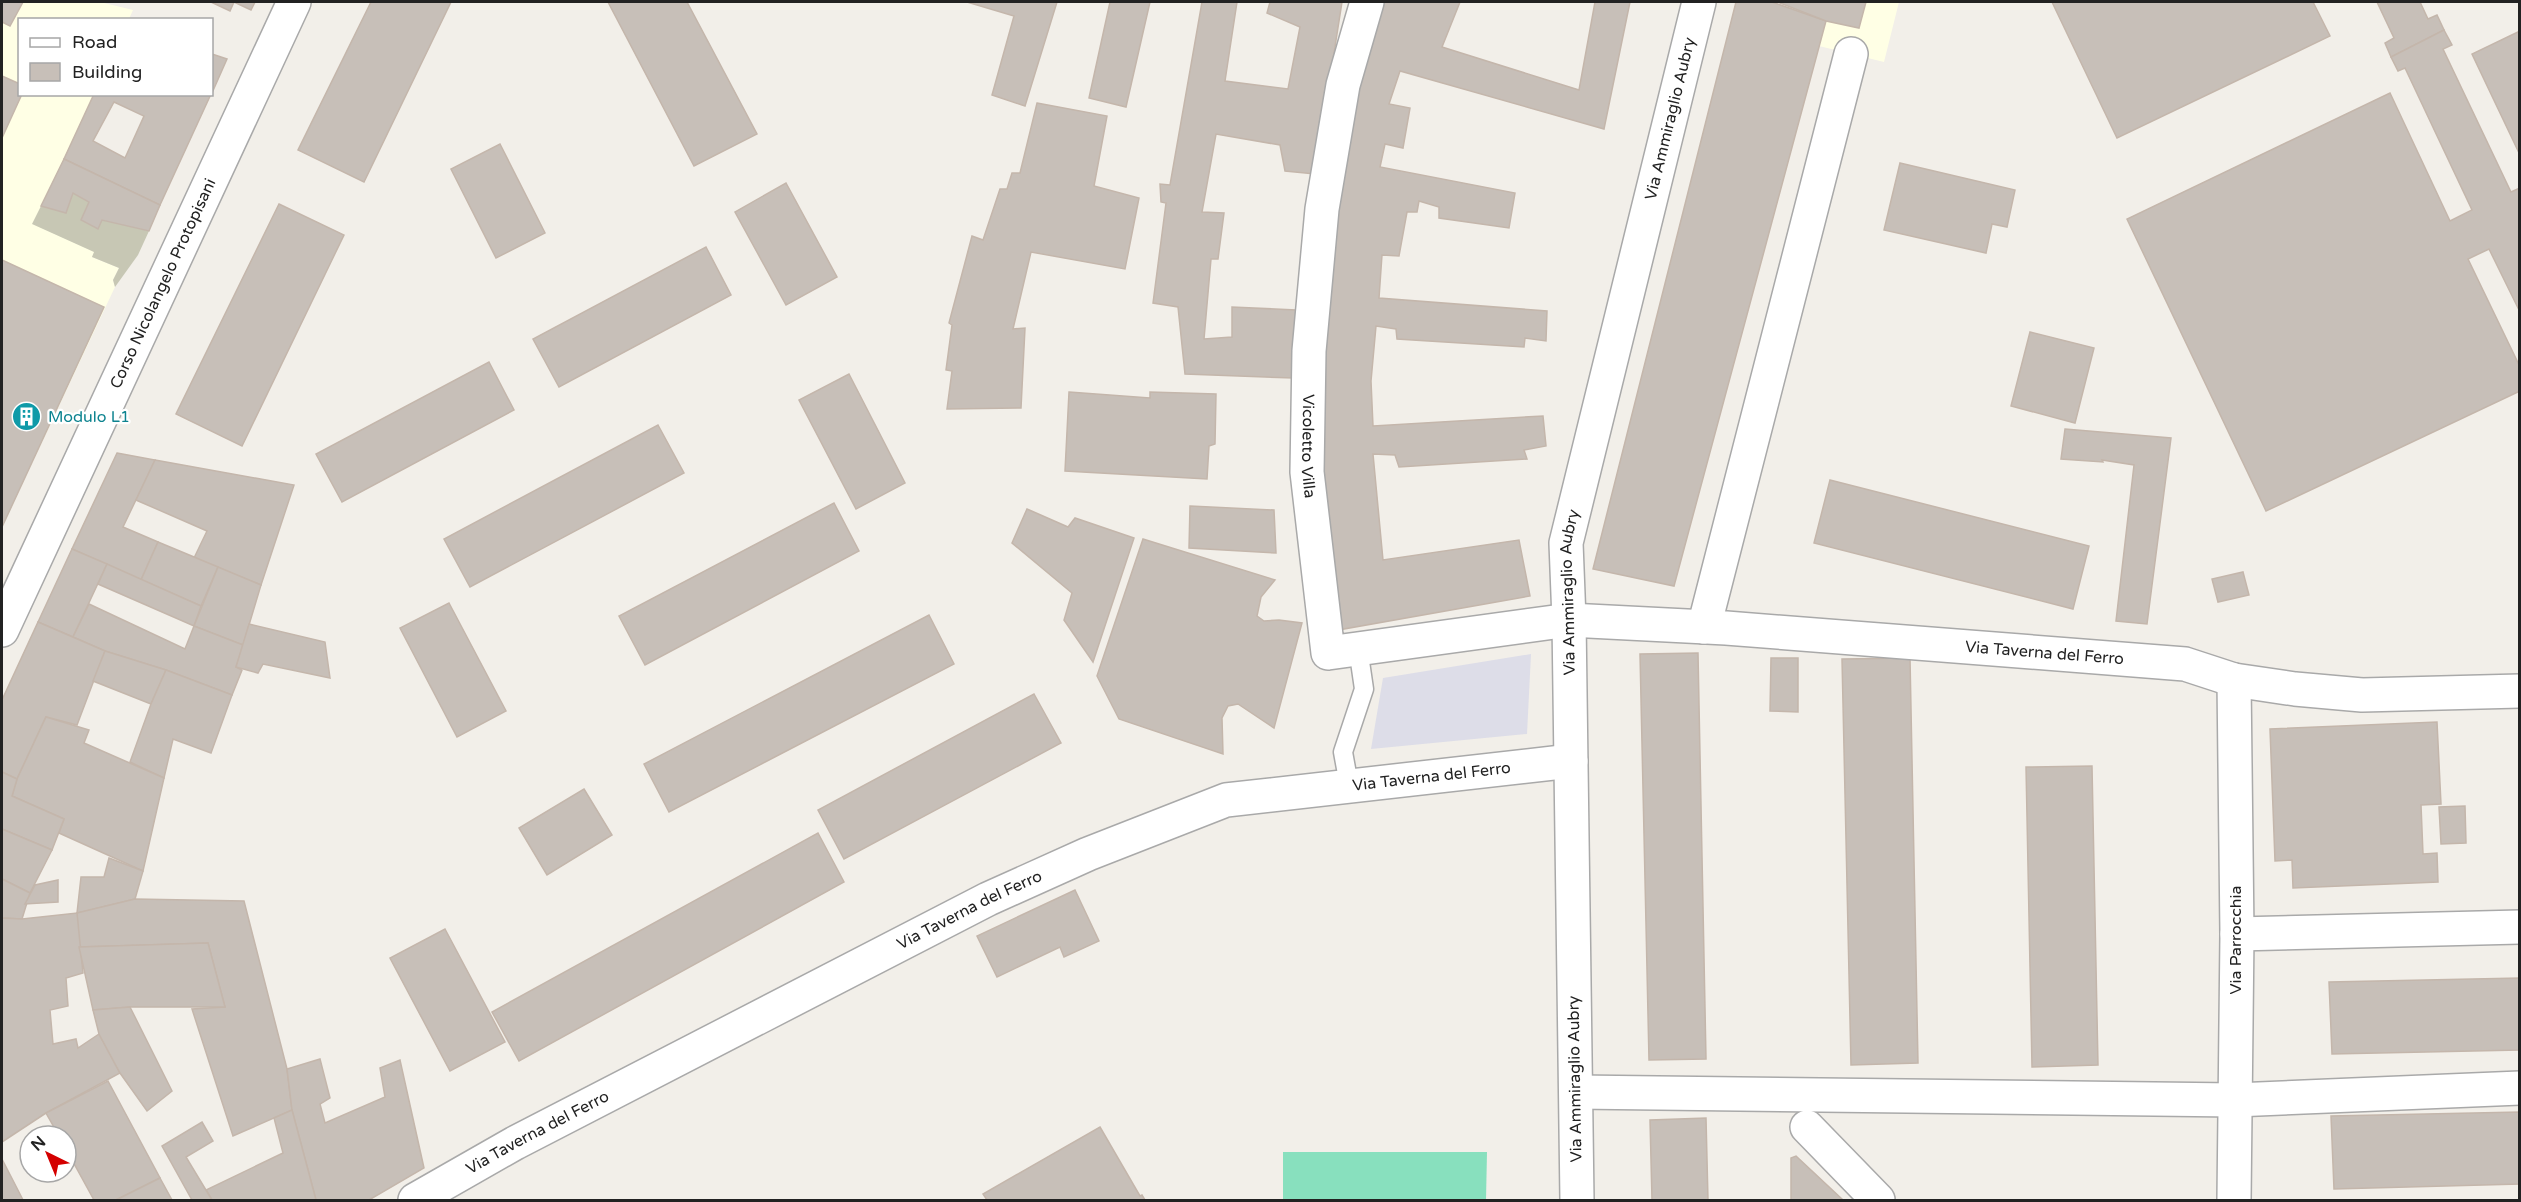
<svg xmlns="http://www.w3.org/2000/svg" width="2521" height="1202" font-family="'Varela Round',sans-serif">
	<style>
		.education { fill: #ffffe5 }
		.construction { fill: #c7c7b4 }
		.pitch { fill: #88e0be }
		.plaza { fill: #dddde8 }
		.building { fill: #c7bfb8; stroke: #c4b6ab; stroke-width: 1.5; fill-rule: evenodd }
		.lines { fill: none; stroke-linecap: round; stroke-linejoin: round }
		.lane-casing { stroke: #a9a9a9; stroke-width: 21 }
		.street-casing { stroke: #a9a9a9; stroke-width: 36 }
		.lane { stroke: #fff; stroke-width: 18 }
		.street { stroke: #fff; stroke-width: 33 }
		.labels { text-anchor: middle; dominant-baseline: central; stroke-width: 4.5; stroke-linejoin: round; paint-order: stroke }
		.street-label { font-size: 16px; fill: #222; stroke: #fff }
		.culture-label { font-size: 16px; fill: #0d838f; stroke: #fff; text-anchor: start }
	</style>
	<rect width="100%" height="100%" fill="#f2efe9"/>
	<!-- education -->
	<g class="education">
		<polygon points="2,2 100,2 133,10 129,19 20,20 20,94 94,95 33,224 95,252 92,257 119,268 113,280 115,287 2,527"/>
		<polygon points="1780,2 1899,2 1884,62 1819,46 1826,21 1780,3"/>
	</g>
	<!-- construction -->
	<polygon class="construction" points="73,193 89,202 81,220 98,229 102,220 149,231 138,255 115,287 113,280 119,268 92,257 94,252 32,224 41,206"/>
	<!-- pitch -->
	<polygon class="pitch" points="1283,1152 1487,1152 1486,1200 1283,1200"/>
	<!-- plaza -->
	<polygon class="plaza" points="1531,654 1527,734 1371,749 1383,678"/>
	<!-- building -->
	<g class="building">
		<polygon points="2,2 23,2 10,26 2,22"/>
		<polygon points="211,2 255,2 251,10 234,2 230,11"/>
		<polygon points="371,2 451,2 364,182 298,150"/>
		<polygon points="608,2 687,2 757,134 694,166"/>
		<polygon points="967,2 1057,2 1025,106 992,95 1014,16"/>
		<polygon points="1110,2 1150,2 1126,107 1089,98"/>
		<polygon points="1202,2 1237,2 1225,81 1288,89 1300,27 1267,13 1270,2 1342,2 1315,174 1285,171 1280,145 1216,134 1202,212 1224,213 1218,259 1211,259 1204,339 1232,337 1232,307 1296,310 1293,378 1185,374 1178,307 1153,303 1166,203 1161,202 1160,184 1170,185"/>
		<polygon points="1380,2 1460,2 1442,47 1579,90 1595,2 1630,2 1604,129 1400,71 1389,104 1410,108 1403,148 1385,144 1380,167 1515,193 1509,228 1439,218 1439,207 1419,201 1417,212 1407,212 1399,256 1382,255 1379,298 1547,311 1546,341 1525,338 1524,347 1397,339 1396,329 1376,326 1371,381 1373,426 1543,416 1546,446 1524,450 1527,459 1399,467 1395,455 1373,454 1383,560 1519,540 1530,596 1338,630 1314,388 1358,59"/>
		<polygon points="1736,2 1772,2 1826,21 1674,586 1593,569"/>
		<polygon points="1780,2 1866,2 1859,28 1826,21 1780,3"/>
		<polygon points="2052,2 2313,2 2330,36 2117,138"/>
		<polygon points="2377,2 2420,2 2428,19 2437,15 2444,30 2391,57 2385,43 2394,38"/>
		<polygon points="2444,30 2452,45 2443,49 2511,192 2520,188 2520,312 2489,249 2468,259 2520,367 2520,391 2266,511 2127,219 2390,93 2450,221 2472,210 2405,68 2398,71 2391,57"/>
		<polygon points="2520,31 2520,155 2472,54"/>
		<polygon points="212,54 227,59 212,93"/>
		<polygon points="2,76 20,84 20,94 22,94 2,138"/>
		<path d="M94 94H211L160 205 64 159ZM114 102 144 116 125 158 93 141Z"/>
		<polygon points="1037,103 1107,116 1094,186 1139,198 1125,269 1031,252 1013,329 1025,328 1021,408 947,409 952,371 946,370 952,325 949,323 972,236 983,240 1000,189 1007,189 1012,173 1020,173"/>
		<polygon points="500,144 545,233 496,258 451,169"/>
		<polygon points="64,159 160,205 149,231 102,220 98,229 81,220 89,202 73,193 66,213 41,206"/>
		<polygon points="1900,163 2015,190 2007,227 1992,224 1986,253 1884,230"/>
		<polygon points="786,183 837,277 786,305 735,212"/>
		<polygon points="279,204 344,235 242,446 176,414"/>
		<polygon points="706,247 731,295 559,387 533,339"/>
		<polygon points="2,260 104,307 2,527"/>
		<polygon points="2030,332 2094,348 2075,423 2011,406"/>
		<polygon points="489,362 514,410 342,502 316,454"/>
		<polygon points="849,374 905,483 856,509 799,400"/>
		<polygon points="1069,392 1150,398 1150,392 1216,394 1215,444 1209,446 1207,479 1065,471"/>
		<polygon points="658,425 684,473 470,587 444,539"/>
		<polygon points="2065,429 2171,438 2147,624 2116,621 2134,465 2102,460 2103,462 2061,459"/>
		<polygon points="117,453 155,460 123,527 158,542 141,580 72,549"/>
		<polygon points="155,460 294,485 261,585 194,558 207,531 136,500"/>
		<polygon points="1830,480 2089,546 2073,609 1814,543"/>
		<polygon points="834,503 859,551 645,665 619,616"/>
		<polygon points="1190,506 1274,510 1276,553 1189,548"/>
		<polygon points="1027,509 1068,527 1075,518 1134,538 1093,662 1064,620 1072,593 1012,543"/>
		<polygon points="1143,539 1275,580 1261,597 1257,616 1264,621 1279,620 1302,623 1274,728 1238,704 1228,706 1222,718 1223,754 1119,719 1097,676"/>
		<polygon points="158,542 218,567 201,606 141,580"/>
		<polygon points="72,549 107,564 73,637 38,622"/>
		<polygon points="107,564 201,606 194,626 98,584"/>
		<polygon points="218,567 261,585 243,645 194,626"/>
		<polygon points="2243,572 2249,595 2218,602 2212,579"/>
		<polygon points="449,603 506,711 457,737 400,628"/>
		<polygon points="89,604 185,649 194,626 243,645 236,667 242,670 232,695 166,670 105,651 73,637"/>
		<polygon points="929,615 954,664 669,812 644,764"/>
		<polygon points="38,622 105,651 77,725 46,717 17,779 2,772 2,700"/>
		<polygon points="249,624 325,642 330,678 263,664 258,673 236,667"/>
		<polygon points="105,651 166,670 151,704 93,681"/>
		<polygon points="1698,653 1706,1059 1649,1060 1640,654"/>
		<polygon points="1771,658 1798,658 1798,712 1770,711"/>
		<polygon points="1910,658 1918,1063 1851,1065 1842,659"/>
		<polygon points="166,670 232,695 211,753 173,739 164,778 130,762 151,704"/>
		<polygon points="1034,694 1061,743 844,859 818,810"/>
		<polygon points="46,717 89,730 84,743 164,778 143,871 59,833 64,819 12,796 17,779"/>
		<polygon points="2437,722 2441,804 2421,805 2423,854 2437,853 2438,882 2293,888 2292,860 2275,861 2270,729"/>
		<polygon points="2092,766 2098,1065 2032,1067 2026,767"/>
		<polygon points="2,772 17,779 12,796 64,819 52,850 2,829"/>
		<polygon points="584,789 612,835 547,875 519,828"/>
		<polygon points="2465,806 2466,843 2441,844 2439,807"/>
		<polygon points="2,829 52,850 30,893 2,879"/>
		<polygon points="818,833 844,882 519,1061 492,1012"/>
		<polygon points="109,858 143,871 135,899 77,913 81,877 104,877"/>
		<polygon points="2,879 30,893 22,919 2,918"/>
		<polygon points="58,880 58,902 25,904 35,885"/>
		<polygon points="1075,890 1099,941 1064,957 1060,947 997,977 977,936"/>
		<polygon points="135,899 244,901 287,1069 292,1110 233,1136 192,1009 225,1007 208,943 79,947 77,913"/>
		<polygon points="77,913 83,973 66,978 68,1006 50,1010 53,1044 76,1039 78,1048 99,1034 120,1073 46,1113 2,1142 2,918 22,919"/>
		<polygon points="445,929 505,1042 450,1071 390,958"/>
		<polygon points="208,943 225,1007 130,1007 93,1010 79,947"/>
		<polygon points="2520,978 2520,1050 2332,1054 2329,982"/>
		<polygon points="130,1007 172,1091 147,1111 120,1073 99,1034 93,1010"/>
		<polygon points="320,1059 330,1098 320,1104 325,1123 385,1097 380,1068 400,1060 424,1168 369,1200 316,1200 292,1110 287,1069"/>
		<polygon points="108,1081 160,1178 116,1200 94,1200 66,1149 66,1136 59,1136 46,1113"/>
		<polygon points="292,1110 316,1200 212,1200 206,1190 283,1153 274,1118"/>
		<polygon points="2520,1112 2520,1184 2334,1189 2331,1116"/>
		<polygon points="1706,1118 1708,1200 1652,1200 1650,1120"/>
		<polygon points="202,1122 213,1141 186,1157 212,1200 192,1200 162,1146"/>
		<polygon points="1100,1127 1140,1196 1142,1195 1145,1200 987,1200 983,1194"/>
		<polygon points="1796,1156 1843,1200 1791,1200 1791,1158"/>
		<polygon points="2,1159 23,1200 2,1200"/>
		<polygon points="160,1178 172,1200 116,1200"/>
	</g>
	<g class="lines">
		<defs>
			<polyline id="lane" points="1349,785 1343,752 1364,689 1358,648"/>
			<g id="street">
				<path id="s1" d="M1367 2 1343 85 1322 209 1309 351 1307 472 1328 653 1569 620 1726 628 2185 664 2234 680 2295 689 2362 695 2520 691"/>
				<polyline points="1704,627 1851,54"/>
				<path id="s2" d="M2 630 294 2"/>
				<polyline points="2234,680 2237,934 2234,1200"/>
				<polyline points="2237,934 2520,927"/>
				<polyline points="1576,1092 2235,1100 2520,1088"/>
				<polyline points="1807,1127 1878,1200"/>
				<path id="s3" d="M415 1200 515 1143 988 899 1088 854 1226 800 1571 761"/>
				<path id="s4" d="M1577 1200 1569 620 1566 543 1699 2"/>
			</g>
		</defs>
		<!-- lane casing -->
		<use href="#lane" class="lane-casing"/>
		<!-- street casing -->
		<use href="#street" class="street-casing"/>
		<!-- lane -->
		<use href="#lane" class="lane"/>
		<!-- street -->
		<use href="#street" class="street"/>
	</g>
	<!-- icons -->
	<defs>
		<symbol id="building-disc" viewBox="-11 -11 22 22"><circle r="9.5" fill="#0f9aa8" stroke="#fff"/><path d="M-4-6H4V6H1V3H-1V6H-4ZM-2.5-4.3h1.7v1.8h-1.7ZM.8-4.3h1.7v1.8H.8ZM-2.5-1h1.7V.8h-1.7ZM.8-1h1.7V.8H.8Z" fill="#fff"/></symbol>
	</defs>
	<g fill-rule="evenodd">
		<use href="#building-disc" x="10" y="400" width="33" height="33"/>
	</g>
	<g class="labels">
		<!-- street labels -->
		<g class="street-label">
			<text stroke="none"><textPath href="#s4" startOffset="1094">Via Ammiraglio Aubry</textPath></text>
			<text stroke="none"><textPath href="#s2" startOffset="382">Corso Nicolangelo Protopisani</textPath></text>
			<text stroke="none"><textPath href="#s1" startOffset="450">Vicoletto Villa</textPath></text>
			<text stroke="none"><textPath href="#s4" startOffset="608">Via Ammiraglio Aubry</textPath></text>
			<text stroke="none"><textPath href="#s1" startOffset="1378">Via Taverna del Ferro</textPath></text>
			<text stroke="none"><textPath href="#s3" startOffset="1112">Via Taverna del Ferro</textPath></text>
			<text stroke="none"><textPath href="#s3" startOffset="626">Via Taverna del Ferro</textPath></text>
			<text transform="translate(2236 940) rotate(-90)">Via Parrocchia</text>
			<text transform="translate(1575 1079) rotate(-91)">Via Ammiraglio Aubry</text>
			<text stroke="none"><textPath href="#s3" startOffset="140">Via Taverna del Ferro</textPath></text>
		</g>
		<!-- culture labels -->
		<g class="culture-label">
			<text x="48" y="417">Modulo L1</text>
		</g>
	</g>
	<!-- border -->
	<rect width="2521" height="1202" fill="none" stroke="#222222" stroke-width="6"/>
	<!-- legend -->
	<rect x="18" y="18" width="195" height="78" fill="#ffffff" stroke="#a7a7a7" stroke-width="1.5"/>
	<rect x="30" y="38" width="30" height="9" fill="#ffffff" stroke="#a7a7a7" stroke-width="1.5"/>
	<text x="72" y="48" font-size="18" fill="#222222">Road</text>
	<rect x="30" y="63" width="30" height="18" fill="#c7bfb8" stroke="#a7a7a7" stroke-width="1.5"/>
	<text x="72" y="78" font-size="18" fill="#222222">Building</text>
	<!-- north arrow -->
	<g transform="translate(48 1154) rotate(317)"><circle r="28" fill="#ffffff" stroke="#a7a7a7" stroke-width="1.5"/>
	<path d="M0-4.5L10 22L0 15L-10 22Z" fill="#d40000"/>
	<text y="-9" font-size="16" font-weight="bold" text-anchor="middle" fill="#222222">N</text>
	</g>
</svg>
